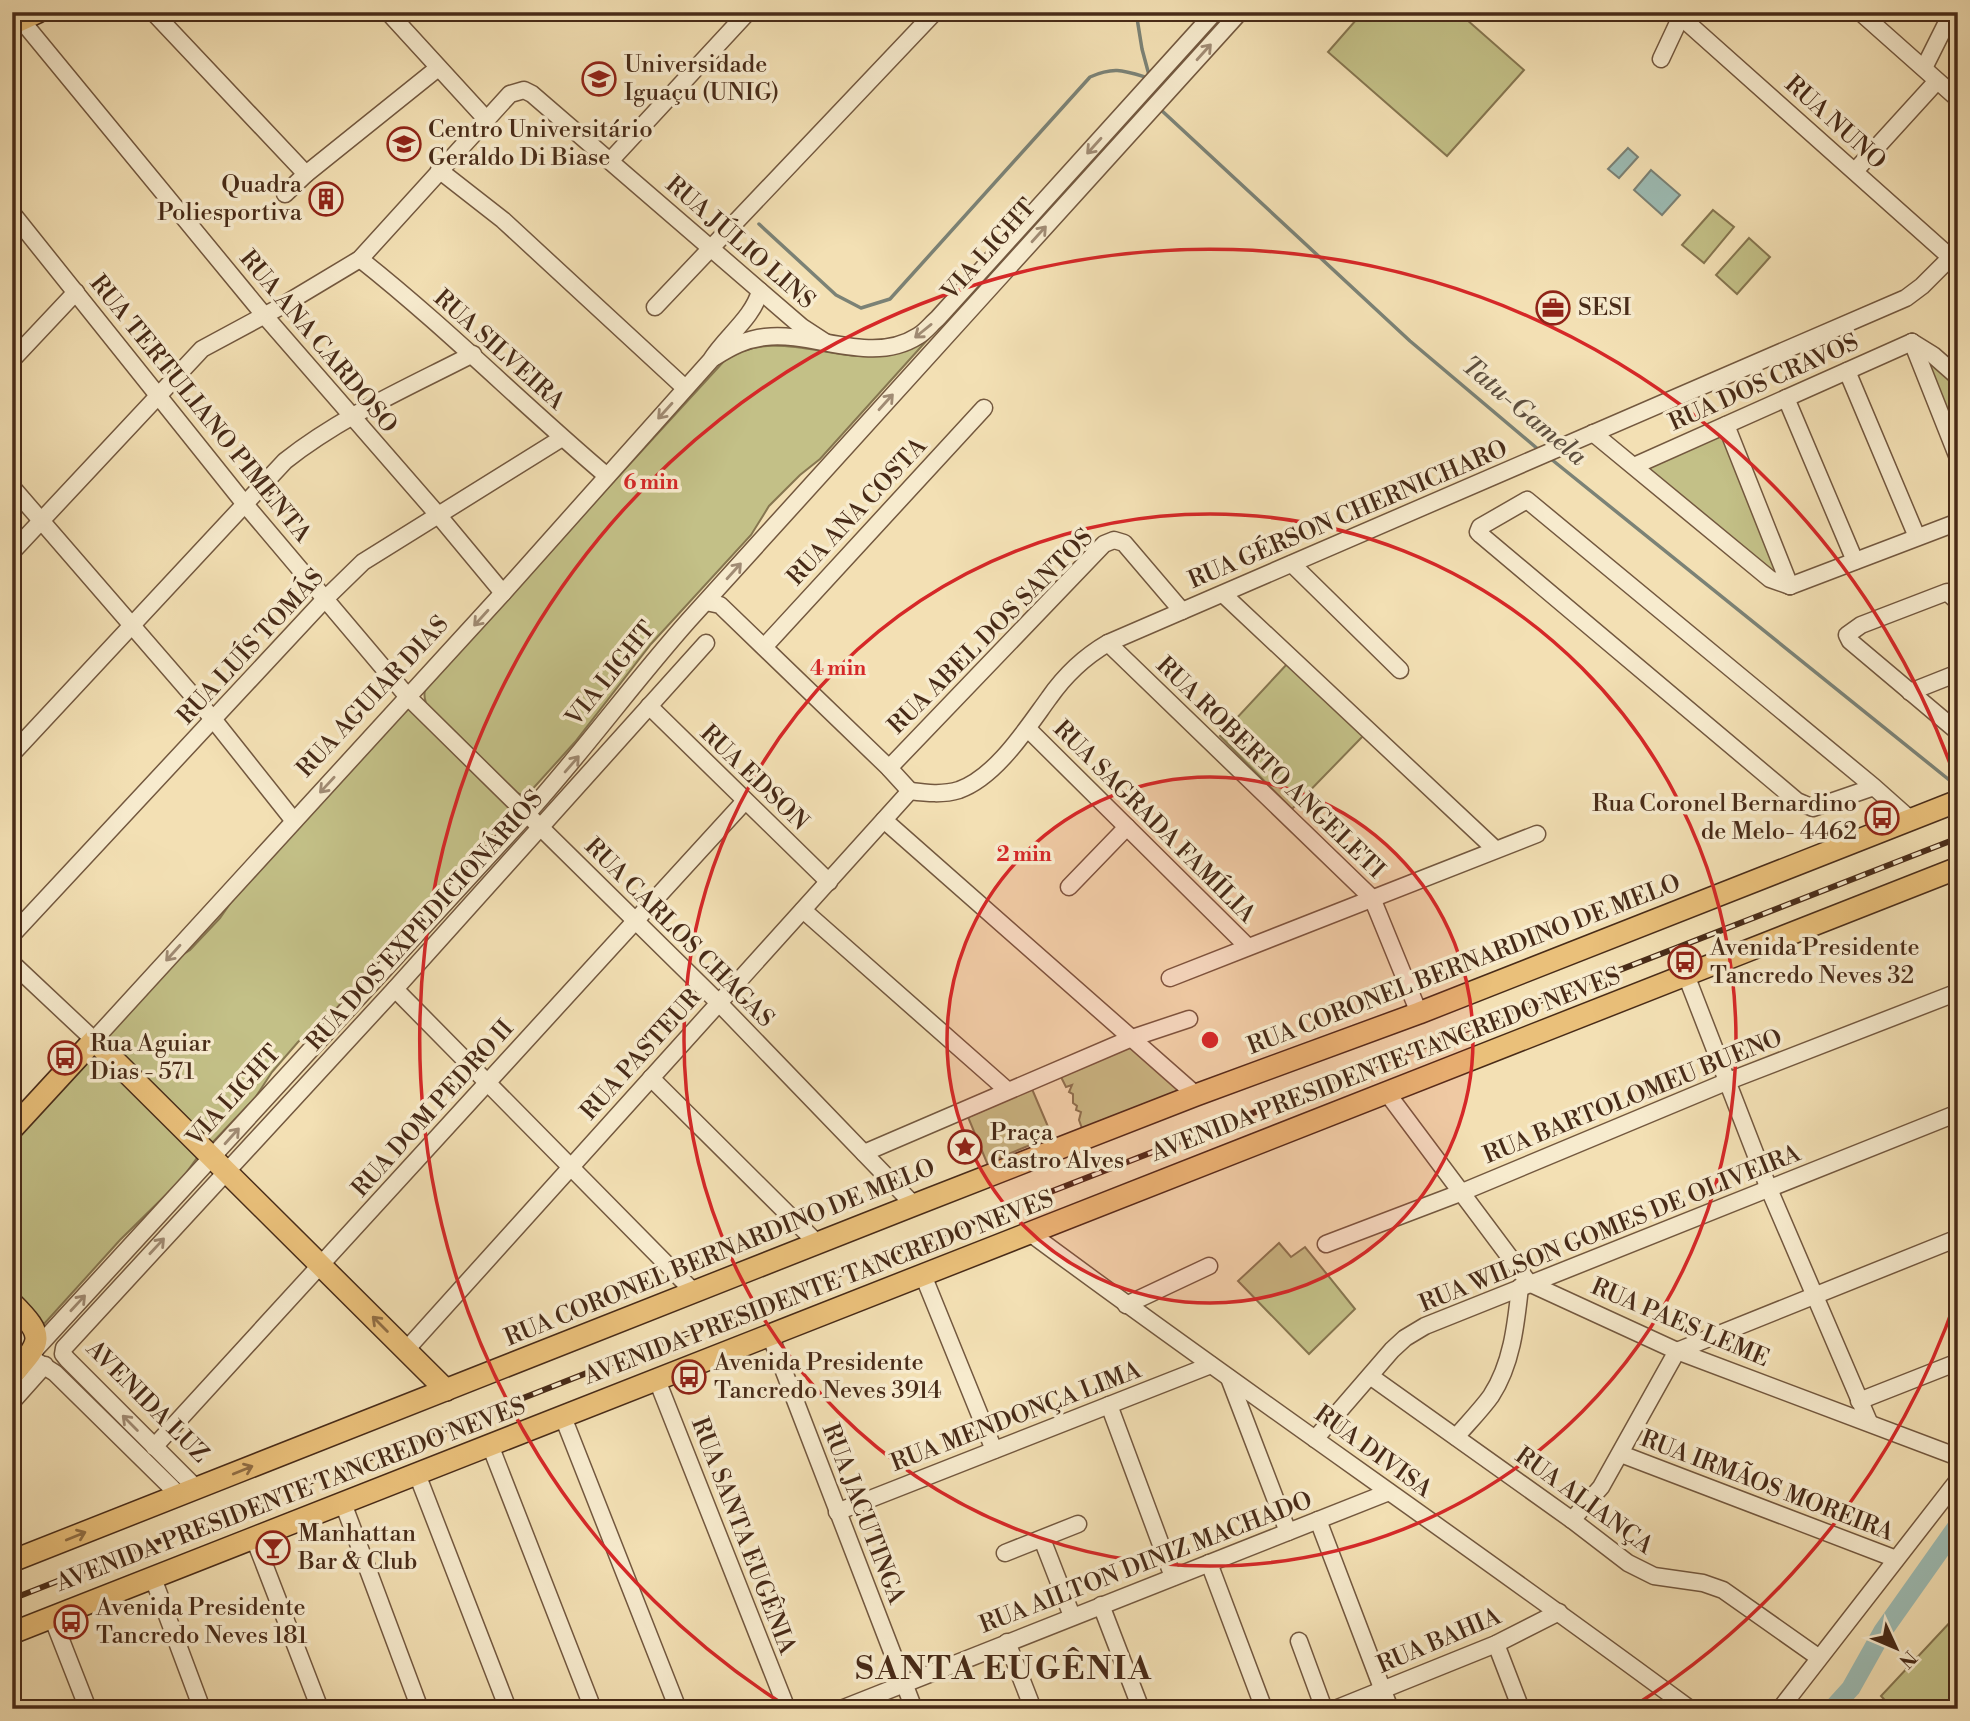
<svg xmlns="http://www.w3.org/2000/svg" width="1970" height="1721" font-family="'Libre Bodoni',serif">
	<style>
		.green { fill: #c3c087; stroke: #867650; stroke-width: 2 }
		.water { fill: #9dbcb4; stroke: #7b8276; stroke-width: 2 }
		.lines { fill: none; stroke-linecap: round; stroke-linejoin: round }
		.stream { stroke: #7b8276; stroke-width: 3.5 }
		.river { stroke: #9dbcb4; stroke-width: 19 }
		.minor-casing { stroke: #73583f; stroke-width: 19 }
		.major-casing { stroke: #482b18; stroke-width: 24 }
		.minor { stroke: #f7ebce; stroke-width: 16 }
		.major { stroke: #eac07a; stroke-width: 21 }
		.rail-casing { stroke: #482b18; stroke-width: 6 }
		.rail { stroke: #f7ebce; stroke-width: 3.5; stroke-dasharray: 10; stroke-linecap: butt }
		.oneway { stroke: #a08b73 }
		.oneway2 { stroke: #916e44 }
		.ring { fill: none; stroke: #d62828; stroke-width: 3.5 }
		.labels { text-anchor: middle; dominant-baseline: central; stroke-width: 7; stroke-linejoin: round; paint-order: stroke }
		.poi-label { font-size: 24px; fill: #482b18; stroke: #f7ebce; text-anchor: start }
		.street-label { font-size: 24px; fill: #482b18; stroke: #f7ebce }
		.water-label { font-size: 26px; font-style: italic; fill: #5d4f3f; stroke: #f7ebce }
		.district-label { font-size: 32px; font-weight: bold; letter-spacing: 2px; fill: #482b18; stroke: #f7ebce }
		.centre { fill: #d62828; stroke: #f7ebce; stroke-width: 3.5 }
		.ring-label { font-size: 21px; text-anchor: middle; font-weight: bold; fill: #d62828; stroke: #f7ebce; stroke-width: 7; stroke-linejoin: round; paint-order: stroke }
	</style>
	<rect width="100%" height="100%" fill="#f3e0b4"/>
	<filter id="stains"><feTurbulence type="fractalNoise" baseFrequency=".00286" numOctaves="4"/><feColorMatrix values="0 0 0 0 .2 0 0 0 0 .09 0 0 0 0 .02 0 0 0 .5 -.17"/></filter>
	<radialGradient id="worn" r=".72"><stop offset=".6" stop-color="#630" stop-opacity="0"/><stop offset="1" stop-color="#630" stop-opacity=".3"/></radialGradient>
	<!-- green -->
	<g class="green">
		<polygon points="1363,12 1458,12 1524,70 1447,156 1328,52"/>
		<polygon points="1713,210 1734,227 1704,263 1682,245"/>
		<polygon points="1749,238 1770,257 1737,294 1716,275"/>
		<path d="M929 338 820 459 800 475 769 506 751 535 651 644 575 742 529 793 524 796 517 793 426 703C423 694 424 689 431 681L725 360C775 328 826 360 879 356 898 355 913 347 929 338Z"/>
		<polygon points="1917,345 1958,381 1958,450"/>
		<polygon points="1724,429 1786,583 1638,466"/>
		<polygon points="1288,663 1364,735 1292,809 1220,736"/>
		<polygon points="406,707 411,709 505,802 509,809 506,818 335,1010 298,1042 272,1072 255,1098 212,1143 106,1038 106,1034 173,961 190,950 220,918 245,882"/>
		<polygon points="1128,1045 1182,1091 1084,1134 1079,1120 1081,1112 1076,1110 1077,1106 1073,1103 1073,1094 1069,1092 1072,1085 1066,1087 1059,1073"/>
		<polygon points="92,1051 199,1155 181,1180 120,1240 44,1324 12,1294 12,1138"/>
		<polygon points="1032,1089 1052,1136 987,1163 968,1117"/>
		<polygon points="1279,1243 1291,1257 1305,1247 1355,1309 1309,1354 1238,1281"/>
		<polygon points="1954,1618 1958,1622 1958,1709 1893,1709 1881,1696"/>
	</g>
	<!-- water -->
	<g class="water">
		<polygon points="1628,148 1638,157 1619,178 1608,169"/>
		<polygon points="1651,170 1680,195 1662,215 1634,190"/>
	</g>
	<g class="lines">
		<!-- stream -->
		<g class="stream">
			<polyline points="1136,12 1142,49 1149,75"/>
			<polyline points="1160,109 1410,341 1539,450"/>
			<path d="M759 224 836 295 861 308 890 299 1090 77C1113 67 1122 70 1145 77L1147 80"/>
			<polyline points="1551,459 1958,787"/>
		</g>
		<!-- river -->
		<polyline class="river" points="1832,1709 1851,1688 1883,1631 1958,1525"/>
		<defs>
			<g id="minor">
				<polyline points="153,12 306,174"/>
				<polyline points="388,12 486,119"/>
				<polyline points="1860,12 1958,99"/>
				<polyline points="1681,17 1958,264"/>
				<polyline points="22,21 264,315 439,516 503,593"/>
				<polyline points="1661,59 1683,12"/>
				<polyline points="1924,68 1952,12"/>
				<polyline points="610,161 748,12"/>
				<polyline points="439,170 503,220 685,388"/>
				<polyline points="1855,171 1937,81"/>
				<polyline points="285,194 306,174 438,68"/>
				<polyline points="12,213 244,503 408,697 719,1003 914,1205"/>
				<path d="M360 259C446 327 523 405 607 476"/>
				<polyline points="655,307 935,12"/>
				<polyline points="1912,342 1958,458"/>
				<polyline points="1912,342 1933,355 1958,377"/>
				<path d="M715 357C731 347 746 339 765 337 815 331 871 366 918 336 925 332 931 324 938 318L1215 12"/>
				<polyline points="12,360 76,292"/>
				<polyline points="1847,371 1917,537"/>
				<polyline points="1786,398 1855,561"/>
				<polyline points="1726,425 1790,586"/>
				<polyline points="1593,433 1770,579 1790,586"/>
				<polyline points="1634,466 1912,342"/>
				<polyline points="12,487 213,719 294,821"/>
				<polyline points="12,552 202,349 280,307 360,259 510,94 524,90 532,94 802,327 825,342"/>
				<polyline points="1292,564 1400,670"/>
				<polyline points="1790,586 1958,522"/>
				<polyline points="1223,594 1495,849"/>
				<polyline points="706,602 720,605 889,768 910,791"/>
				<polyline points="1958,602 1947,592 1861,625 1847,635 1850,641 1958,732"/>
				<polyline points="1108,643 1372,898 1419,1013"/>
				<polyline points="764,647 984,408"/>
				<polyline points="1910,692 1958,673"/>
				<polyline points="649,706 829,882"/>
				<polyline points="1028,729 1247,946"/>
				<path d="M12 754 285 461C342 416 409 387 473 354"/>
				<polyline points="889,768 1104,544 1114,540 1124,543 1182,611"/>
				<polyline points="1874,787 1813,808 1797,801 1481,535 1478,532 1480,527 1527,500 1874,787 1910,819"/>
				<path d="M910 791C926 793 943 795 959 790 996 777 1027 728 1049 698 1065 675 1084 657 1108 643L1906 298 1922 286 1950 258"/>
				<polyline points="884,820 1196,1095"/>
				<polyline points="1069,887 1127,827"/>
				<polyline points="803,910 1007,1090"/>
				<polyline points="12,935 325,599 363,562 562,438"/>
				<path d="M12 963 94 1040 503 593 711 360C725 337 753 318 760 291"/>
				<polyline points="1686,975 1769,1189 1869,1422"/>
				<polyline points="1170,978 1537,834"/>
				<polyline points="395,989 694,1292"/>
				<polyline points="651,1078 817,1243"/>
				<polyline points="1387,1093 1529,1283 1677,1351 1958,1457"/>
				<polyline points="864,1153 1132,1038 1189,1019"/>
				<path d="M1030 1233C1248 1395 1472 1547 1690 1709"/>
				<polyline points="1326,1244 1460,1193 1726,1082 1958,992"/>
				<polyline points="923,1275 994,1450"/>
				<polyline points="1126,1305 1209,1266"/>
				<polyline points="770,1335 914,1709"/>
				<polyline points="406,1350 910,791"/>
				<path d="M33 1352 526 815C583 752 633 683 689 620L1240 12"/>
				<polyline points="19,1367 36,1361 55,1373 179,1495"/>
				<polyline points="1370,1376 1572,1520 1628,1563 1654,1576 1703,1583 1723,1590 1818,1657"/>
				<polyline points="1229,1378 1288,1532"/>
				<polyline points="657,1380 787,1709"/>
				<polyline points="1859,1401 1958,1362"/>
				<polyline points="12,1402 45,1365"/>
				<polyline points="1109,1405 1173,1577"/>
				<polyline points="563,1417 678,1709"/>
				<path d="M1456 1437C1467 1424 1481 1410 1491 1396 1512 1364 1516 1324 1520 1287"/>
				<polyline points="1315,1439 1392,1350 1405,1338 1425,1326 1958,1113"/>
				<polyline points="490,1445 593,1709"/>
				<polyline points="154,1447 745,801"/>
				<polyline points="1621,1454 1896,1559"/>
				<polyline points="417,1474 508,1709"/>
				<polyline points="196,1488 67,1359 63,1354 64,1348 395,989 706,643"/>
				<polyline points="343,1503 420,1709"/>
				<polyline points="837,1512 1211,1365"/>
				<polyline points="1318,1520 1390,1709"/>
				<polyline points="1572,1520 1601,1487 1677,1351 1958,1238"/>
				<polyline points="254,1538 320,1709"/>
				<polyline points="1042,1539 1072,1616"/>
				<polyline points="1005,1553 1078,1524"/>
				<polyline points="1209,1563 1264,1709"/>
				<polyline points="153,1578 202,1709"/>
				<polyline points="1101,1605 1141,1709"/>
				<polyline points="52,1617 88,1709"/>
				<polyline points="1299,1641 1324,1709"/>
				<polyline points="1007,1642 1033,1709"/>
				<polyline points="1496,1644 1521,1709"/>
				<polyline points="841,1709 1389,1492"/>
				<polyline points="1335,1709 1496,1644 1559,1612"/>
				<polyline points="1780,1709 1958,1480"/>
			</g>
			<g id="major">
				<polyline points="12,24 38,12"/>
				<polyline points="12,1129 94,1040 446,1390"/>
				<path d="M12 1303C46 1337 42 1341 12 1375"/>
				<polyline points="12,1561 914,1205 1196,1095 1419,1013 1958,801"/>
				<polyline points="12,1633 1958,868"/>
			</g>
		</defs>
		<!-- minor casing -->
		<use href="#minor" class="minor-casing"/>
		<!-- major casing -->
		<use href="#major" class="major-casing"/>
		<!-- minor -->
		<use href="#minor" class="minor"/>
		<!-- major -->
		<use href="#major" class="major"/>
		<defs>
			<polyline id="rail" points="12,1599 663,1343 1958,838"/>
		</defs>
		<!-- rail casing -->
		<use href="#rail" class="rail-casing"/>
		<!-- rail -->
		<use href="#rail" class="rail"/>
	</g>
	<!-- one-way arrows -->
	<defs><path id="oneway-shaft" d="M-6 0H5M1.5-3L5.5 0L1.5 3" fill="none" stroke-width="1.6" stroke-linecap="round" stroke-linejoin="round" transform="scale(1.75)"/></defs>
	<g class="oneway">
		<use href="#oneway-shaft" transform="translate(1204 52) rotate(-48)"/>
		<use href="#oneway-shaft" transform="translate(1094 146) rotate(132)"/>
		<use href="#oneway-shaft" transform="translate(1039 234) rotate(-48)"/>
		<use href="#oneway-shaft" transform="translate(923 331) rotate(141)"/>
		<use href="#oneway-shaft" transform="translate(886 402) rotate(-48)"/>
		<use href="#oneway-shaft" transform="translate(665 411) rotate(132)"/>
		<use href="#oneway-shaft" transform="translate(734 571) rotate(-48)"/>
		<use href="#oneway-shaft" transform="translate(481 618) rotate(132)"/>
		<use href="#oneway-shaft" transform="translate(572 764) rotate(-49)"/>
		<use href="#oneway-shaft" transform="translate(327 785) rotate(133)"/>
		<use href="#oneway-shaft" transform="translate(173 953) rotate(132)"/>
		<use href="#oneway-shaft" transform="translate(232 1136) rotate(-48)"/>
		<use href="#oneway-shaft" transform="translate(157 1246) rotate(-47)"/>
		<use href="#oneway-shaft" transform="translate(78 1303) rotate(-47)"/>
		<use href="#oneway-shaft" transform="translate(130 1423) rotate(-135)"/>
	</g>
	<g class="oneway2">
		<use href="#oneway-shaft" transform="translate(380 1324) rotate(-135)"/>
		<use href="#oneway-shaft" transform="translate(243 1470) rotate(-22)"/>
		<use href="#oneway-shaft" transform="translate(76 1536) rotate(-22)"/>
	</g>
	<!-- distance rings -->
	<circle cx="1210" cy="1040" r="263" fill="#d62828" fill-opacity=".12"/>
	<g class="ring">
		<circle cx="1210" cy="1040" r="263"/>
		<circle cx="1210" cy="1040" r="526"/>
		<path d="M1957 1297A790 790 0 0 1 1634 1706M786 1706A790 790 0 1 1 1957 783"/>
	</g>
	<!-- icons -->
	<defs>
		<symbol id="university-ring" viewBox="-11 -11 22 22"><circle r="9.5" fill="#f7ebce" stroke="#8f2418" stroke-width="1.5"/><path d="M0-5L7-2L0 1L-7-2ZM-4 1L0 2.5L4 1V4Q0 6-4 4Z" fill="#8f2418"/></symbol>
		<symbol id="building-ring" viewBox="-11 -11 22 22"><circle r="9.5" fill="#f7ebce" stroke="#8f2418" stroke-width="1.5"/><path d="M-4-6H4V6H1V3H-1V6H-4ZM-2.5-4.3h1.7v1.8h-1.7ZM.8-4.3h1.7v1.8H.8ZM-2.5-1h1.7V.8h-1.7ZM.8-1h1.7V.8H.8Z" fill="#8f2418"/></symbol>
		<symbol id="office-ring" viewBox="-11 -11 22 22"><circle r="9.5" fill="#f7ebce" stroke="#8f2418" stroke-width="1.5"/><path d="M-6-3h4V-5.5h4V-3h4V5H-6ZM-1-4.5V-3h2v-1.5ZM-6 0V1H6V0Z" fill="#8f2418"/></symbol>
		<symbol id="bus-ring" viewBox="-11 -11 22 22"><circle r="9.5" fill="#f7ebce" stroke="#8f2418" stroke-width="1.5"/><path d="M-5-6H5V4H4V6H2V4H-2V6H-4V4H-5ZM-3.5-4V0h7V-4ZM-3.5 1.2v1.5H-2V1.2ZM2 1.2v1.5H3.5V1.2Z" fill="#8f2418"/></symbol>
		<symbol id="sight-ring" viewBox="-11 -11 22 22"><circle r="9.5" fill="#f7ebce" stroke="#8f2418" stroke-width="1.5"/><path d="M0-6L1.8-2.2L6-1.7L2.9 1.2L3.7 5.4L0 3.3L-3.7 5.4L-2.9 1.2L-6-1.7L-1.8-2.2Z" fill="#8f2418"/></symbol>
		<symbol id="bar-ring" viewBox="-11 -11 22 22"><circle r="9.5" fill="#f7ebce" stroke="#8f2418" stroke-width="1.5"/><path d="M-6-5H6L.8 .8V4.5H3.5V6h-7V4.5H-.8V.8Z" fill="#8f2418"/></symbol>
	</defs>
	<g fill-rule="evenodd">
		<use href="#university-ring" x="580" y="60" width="38" height="38"/>
		<use href="#university-ring" x="385" y="125" width="38" height="38"/>
		<use href="#building-ring" x="307" y="180" width="38" height="38"/>
		<use href="#office-ring" x="1534" y="289" width="38" height="38"/>
		<use href="#bus-ring" x="1863" y="799" width="38" height="38"/>
		<use href="#bus-ring" x="1666" y="943" width="38" height="38"/>
		<use href="#bus-ring" x="46" y="1039" width="38" height="38"/>
		<use href="#sight-ring" x="946" y="1128" width="38" height="38"/>
		<use href="#bus-ring" x="670" y="1358" width="38" height="38"/>
		<use href="#bar-ring" x="254" y="1529" width="38" height="38"/>
		<use href="#bus-ring" x="52" y="1603" width="38" height="38"/>
	</g>
	<g class="labels">
		<!-- poi labels -->
		<g class="poi-label">
			<text x="624" y="65">Universidade<tspan x="624" dy="28">Iguaçu (UNIG)</tspan></text>
			<text x="428" y="130">Centro Universitário<tspan x="428" dy="28">Geraldo Di Biase</tspan></text>
			<text x="302" y="185" text-anchor="end">Quadra<tspan x="302" dy="28">Poliesportiva</tspan></text>
			<text x="1578" y="308">SESI</text>
			<text x="1857" y="804" text-anchor="end">Rua Coronel Bernardino<tspan x="1857" dy="28">de Melo- 4462</tspan></text>
			<text x="1710" y="948">Avenida Presidente<tspan x="1710" dy="28">Tancredo Neves 32</tspan></text>
			<text x="90" y="1044">Rua Aguiar<tspan x="90" dy="28">Dias - 571</tspan></text>
			<text x="990" y="1133">Praça<tspan x="990" dy="28">Castro Alves</tspan></text>
			<text x="714" y="1363">Avenida Presidente<tspan x="714" dy="28">Tancredo Neves 3914</tspan></text>
			<text x="298" y="1534">Manhattan<tspan x="298" dy="28">Bar &amp; Club</tspan></text>
			<text x="96" y="1608">Avenida Presidente<tspan x="96" dy="28">Tancredo Neves 181</tspan></text>
		</g>
		<!-- street labels -->
		<g class="street-label">
			<text transform="translate(1835 123) rotate(42)">RUA NUNO</text>
			<text transform="translate(740 243) rotate(41)">RUA JÚLIO LINS</text>
			<text transform="translate(989 250) rotate(-48)">VIA LIGHT</text>
			<text transform="translate(318 342) rotate(50)">RUA ANA CARDOSO</text>
			<text transform="translate(499 350) rotate(42)">RUA SILVEIRA</text>
			<text transform="translate(1764 383) rotate(-24)">RUA DOS CRAVOS</text>
			<text transform="translate(200 409) rotate(51)">RUA TERTULIANO PIMENTA</text>
			<text transform="translate(857 512) rotate(-47)">RUA ANA COSTA</text>
			<text transform="translate(1348 515) rotate(-23)">RUA GÉRSON CHERNICHARO</text>
			<text transform="translate(991 632) rotate(-45)">RUA ABEL DOS SANTOS</text>
			<text transform="translate(251 647) rotate(-47)">RUA LUÍS TOMÁS</text>
			<text transform="translate(611 674) rotate(-51)">VIA LIGHT</text>
			<text transform="translate(373 697) rotate(-47)">RUA AGUIAR DIAS</text>
			<text transform="translate(1270 768) rotate(44)">RUA ROBERTO ANGELETI</text>
			<text transform="translate(754 778) rotate(44)">RUA EDSON</text>
			<text transform="translate(1154 822) rotate(45)">RUA SAGRADA FAMÍLIA</text>
			<text transform="translate(425 921) rotate(-48)">RUA DOS EXPEDICIONÁRIOS</text>
			<text transform="translate(679 933) rotate(45)">RUA CARLOS CHAGAS</text>
			<text transform="translate(1464 965) rotate(-21)">RUA CORONEL BERNARDINO DE MELO</text>
			<text transform="translate(641 1055) rotate(-48)">RUA PASTEUR</text>
			<text transform="translate(1386 1065) rotate(-21)">AVENIDA PRESIDENTE TANCREDO NEVES</text>
			<text transform="translate(234 1096) rotate(-48)">VIA LIGHT</text>
			<text transform="translate(1633 1097) rotate(-22)">RUA BARTOLOMEU BUENO</text>
			<text transform="translate(433 1109) rotate(-48)">RUA DOM PEDRO II</text>
			<text transform="translate(1610 1229) rotate(-22)">RUA WILSON GOMES DE OLIVEIRA</text>
			<text transform="translate(720 1253) rotate(-22)">RUA CORONEL BERNARDINO DE MELO</text>
			<text transform="translate(819 1288) rotate(-21)">AVENIDA PRESIDENTE TANCREDO NEVES</text>
			<text transform="translate(1680 1323) rotate(23)">RUA PAES LEME</text>
			<text transform="translate(147 1402) rotate(45)">AVENIDA LUZ</text>
			<text transform="translate(1016 1417) rotate(-21)">RUA MENDONÇA LIMA</text>
			<text transform="translate(1373 1452) rotate(36)">RUA DIVISA</text>
			<text transform="translate(1767 1486) rotate(21)">RUA IRMÃOS MOREIRA</text>
			<text transform="translate(291 1495) rotate(-21)">AVENIDA PRESIDENTE TANCREDO NEVES</text>
			<text transform="translate(1584 1501) rotate(36)">RUA ALIANÇA</text>
			<text transform="translate(863 1514) rotate(69)">RUA JACUTINGA</text>
			<text transform="translate(743 1536) rotate(69)">RUA SANTA EUGÊNIA</text>
			<text transform="translate(1146 1563) rotate(-21)">RUA AILTON DINIZ MACHADO</text>
			<text transform="translate(1439 1641) rotate(-23)">RUA BAHIA</text>
		</g>
		<!-- water labels -->
		<g class="water-label">
			<text transform="translate(1524 411) rotate(40)">Tatu-Gamela</text>
		</g>
		<!-- district labels -->
		<g class="district-label">
			<text x="1004" y="1669">SANTA EUGÊNIA</text>
		</g>
	</g>
	<circle cx="1210" cy="1040" r="10" class="centre"/>
	<g class="ring-label">
		<text x="651" y="489">6 min</text>
		<text x="838" y="675">4 min</text>
		<text x="1024" y="861">2 min</text>
	</g>
	<!-- margin -->
	<rect width="1970" height="1721" fill="none" stroke="#f3e0b4" stroke-width="42"/>
	<rect x="14" y="14" width="1942" height="1693" fill="none" stroke="#482b18" stroke-width="3.5"/>
	<rect x="21" y="21" width="1928" height="1679" fill="none" stroke="#482b18" stroke-width="2"/>
	<!-- north arrow -->
	<g transform="translate(1896 1648) rotate(134)" stroke="#f7ebce" stroke-width="5" paint-order="stroke">
	<path d="M0-5L12 26L0 18L-12 26Z" fill="#482b18"/>
	<text y="-10" font-size="19" font-weight="bold" text-anchor="middle" fill="#482b18">N</text>
	</g>
	<rect width="100%" height="100%" filter="url(#stains)"/>
	<rect width="100%" height="100%" fill="url(#worn)"/>
</svg>
